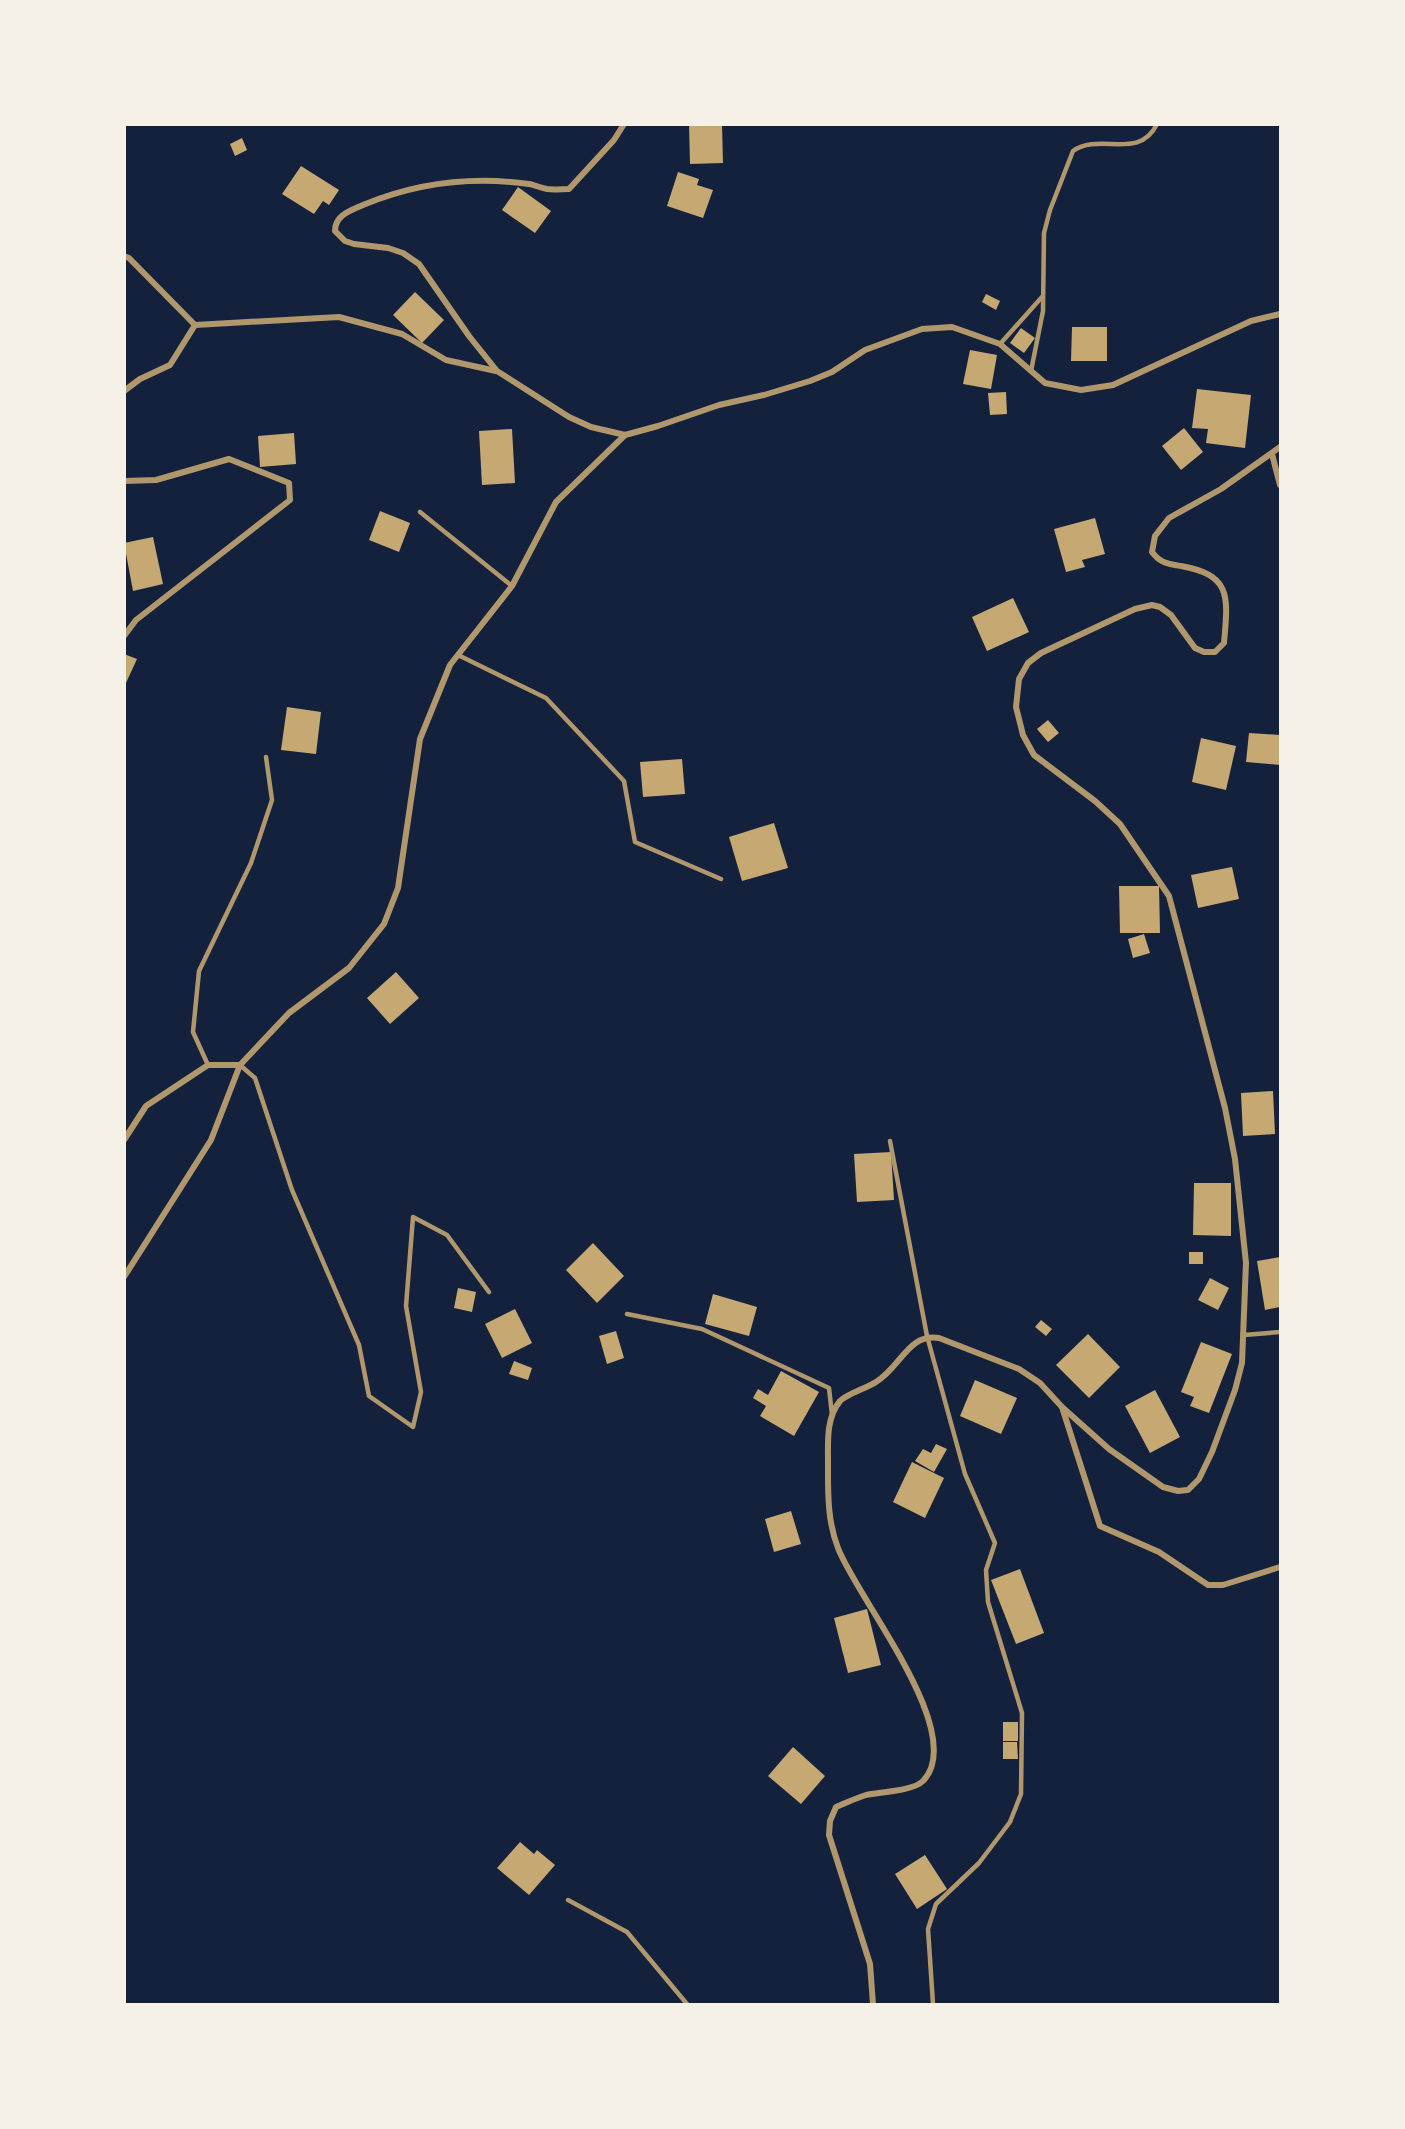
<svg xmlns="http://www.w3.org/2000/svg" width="1405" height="2129" font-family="Overpass,sans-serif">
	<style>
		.building { fill: #c6a872 }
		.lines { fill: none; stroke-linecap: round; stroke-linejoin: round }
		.service { stroke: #b1986c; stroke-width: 4.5 }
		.minor { stroke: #b1986c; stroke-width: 6 }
	</style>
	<rect width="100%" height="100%" fill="#14213d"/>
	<!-- building -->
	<g class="building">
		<polygon points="689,124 722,124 723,163 690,164"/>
		<polygon points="242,138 247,150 235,156 230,144"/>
		<polygon points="301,166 339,190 329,205 323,201 314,214 282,194"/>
		<polygon points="678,172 699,179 697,185 713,190 703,218 667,206"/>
		<polygon points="518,187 551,211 535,233 502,210"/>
		<polygon points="415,292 444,320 422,343 393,315"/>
		<polygon points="986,294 1000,301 996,310 982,302"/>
		<polygon points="1072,327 1107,327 1107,361 1071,361"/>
		<polygon points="1021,328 1035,338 1024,353 1010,343"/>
		<polygon points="970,350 997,355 991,389 963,384"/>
		<polygon points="1197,389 1251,395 1245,448 1206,443 1208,429 1192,428"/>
		<polygon points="1006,392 1007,414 990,415 988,393"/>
		<polygon points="1184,428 1203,452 1181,470 1162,446"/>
		<polygon points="512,429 515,483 482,485 479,431"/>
		<polygon points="294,433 296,464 260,467 258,436"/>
		<polygon points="380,511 410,523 399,552 369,540"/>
		<polygon points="1095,518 1105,554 1082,560 1085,567 1066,572 1054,529"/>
		<polygon points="153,537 163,584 133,591 124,543"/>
		<polygon points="1013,598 1029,632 987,651 972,617"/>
		<polygon points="124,654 137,659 126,683 124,682"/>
		<polygon points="287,707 321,712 316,754 281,750"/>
		<polygon points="1048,720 1059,733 1048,742 1037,729"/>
		<polygon points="1249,733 1280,735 1280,765 1246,762"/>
		<polygon points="1201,738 1236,746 1226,790 1192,782"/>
		<polygon points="682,759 685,794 643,797 640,762"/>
		<polygon points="774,823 788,868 742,881 729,837"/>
		<polygon points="1232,867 1239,899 1198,908 1191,875"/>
		<polygon points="1119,886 1159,886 1160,933 1120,933"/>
		<polygon points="1144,934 1150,953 1133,958 1128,939"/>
		<polygon points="396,972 419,998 390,1024 367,998"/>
		<polygon points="1273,1091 1275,1134 1243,1136 1241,1093"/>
		<polygon points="891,1152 894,1200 857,1202 854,1154"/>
		<polygon points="1194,1183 1231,1183 1231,1236 1193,1235"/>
		<polygon points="593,1243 624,1276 597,1303 566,1270"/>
		<rect x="1189" y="1252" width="14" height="12"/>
		<polygon points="1280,1257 1280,1307 1265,1310 1257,1261"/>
		<polygon points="1210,1278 1229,1288 1218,1310 1198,1300"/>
		<polygon points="458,1288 476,1292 472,1312 454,1308"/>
		<polygon points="713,1294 757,1307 749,1336 705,1324"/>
		<polygon points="515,1309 532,1343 502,1358 485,1324"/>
		<polygon points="1041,1320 1052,1329 1046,1336 1035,1327"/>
		<polygon points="616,1331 624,1358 607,1364 599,1336"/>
		<polygon points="1088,1334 1120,1367 1089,1398 1056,1365"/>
		<polygon points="1201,1342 1232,1354 1209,1413 1190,1406 1194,1397 1181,1392"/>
		<polygon points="514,1361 532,1368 528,1380 509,1374"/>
		<polygon points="781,1371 819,1392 794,1436 760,1416 766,1406 753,1398 758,1389 768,1395"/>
		<polygon points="975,1380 1017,1398 1001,1434 960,1416"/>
		<polygon points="1155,1390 1180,1437 1150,1453 1125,1406"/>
		<polygon points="936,1444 947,1449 934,1472 915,1461 923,1449 931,1453"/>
		<polygon points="912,1462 944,1478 925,1518 893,1502"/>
		<polygon points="791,1511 801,1544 774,1552 765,1519"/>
		<polygon points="1020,1569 1044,1633 1016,1644 991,1580"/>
		<polygon points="867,1609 881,1665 848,1673 834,1618"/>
		<rect x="1003" y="1722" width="15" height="19"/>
		<polygon points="1003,1742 1017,1742 1018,1759 1003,1759"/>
		<polygon points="793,1747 825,1776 801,1804 768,1776"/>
		<polygon points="520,1842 534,1854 537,1850 555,1865 529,1895 497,1868"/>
		<polygon points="925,1855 947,1889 917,1909 895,1874"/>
	</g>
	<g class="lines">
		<!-- service -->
		<g class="service">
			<polyline points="1000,344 1042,297"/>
			<path d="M1031 371 1043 311 1044 233 1050 210 1073 151C1100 132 1139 161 1157 124"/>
			<polyline points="420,512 512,586"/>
			<polyline points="458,655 546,698 624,781 635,842 721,879"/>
			<polyline points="208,1065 193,1032 199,971 251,863 272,800 266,757"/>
			<polyline points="240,1065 255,1078 292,1190 359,1345 369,1396 413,1427 421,1392 406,1306 413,1217 447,1235 489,1292"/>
			<polyline points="890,1141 927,1336 965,1474 995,1543 986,1570 988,1602 1022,1713 1021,1794 1010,1822 979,1863 936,1904 928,1929 933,2004"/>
			<polyline points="627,1314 702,1329 829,1388 832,1415"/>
			<polyline points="1244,1335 1280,1332"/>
			<polyline points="568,1900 627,1932 687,2004"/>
		</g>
		<!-- minor -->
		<g class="minor">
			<path d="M624 124 614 140 569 189C562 189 554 190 547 189 541 188 535 185 529 184 471 176 416 183 363 205 350 211 335 215 335 231L345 241 354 244 388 248 403 253 419 264 469 336 497 371 569 417 591 427 625 435 658 426 719 405 764 395 810 381 832 372 865 350 922 329 952 327 1000 344 1045 383 1081 390 1113 385 1251 321 1280 314"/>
			<polyline points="124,256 129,258 195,325"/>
			<polyline points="124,391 140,379 170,365 195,325 339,317 402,334 446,360 496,371"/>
			<polyline points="1272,454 1280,485"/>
			<polyline points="124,481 156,480 229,459 289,483 290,500 136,620 124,636"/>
			<polyline points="124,1140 146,1106 208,1065 240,1065"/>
			<polyline points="124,1277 211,1140 240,1065 289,1013 349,968 384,924 398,888 420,739 450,665 512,586 556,502 625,435"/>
			<polyline points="1062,1407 1100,1526 1159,1552 1208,1585 1223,1585 1280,1567"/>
			<path d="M873 2004 870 1964 829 1835 830 1821 836 1807C846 1803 856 1798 866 1795 880 1792 913 1791 923 1781 969 1733 856 1597 838 1548 827 1520 828 1491 828 1462 828 1442 826 1418 840 1401 847 1394 867 1388 876 1382 901 1367 908 1333 939 1338L1019 1369 1040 1383 1062 1407 1109 1449 1163 1487 1178 1491 1188 1490 1199 1479 1212 1452 1235 1390 1242 1363 1246 1263 1235 1159 1225 1108 1169 896 1120 824 1095 801 1034 755 1023 735 1016 707 1019 679 1028 663 1041 653 1135 609 1152 605 1160 607 1171 615 1195 648 1204 652H1215L1224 643C1228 597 1232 575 1181 566 1168 564 1160 563 1152 552L1155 536 1169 518 1221 489 1280 447"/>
		</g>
	</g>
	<!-- border -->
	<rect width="1405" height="2129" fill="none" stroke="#f6f1e7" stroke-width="252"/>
</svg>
